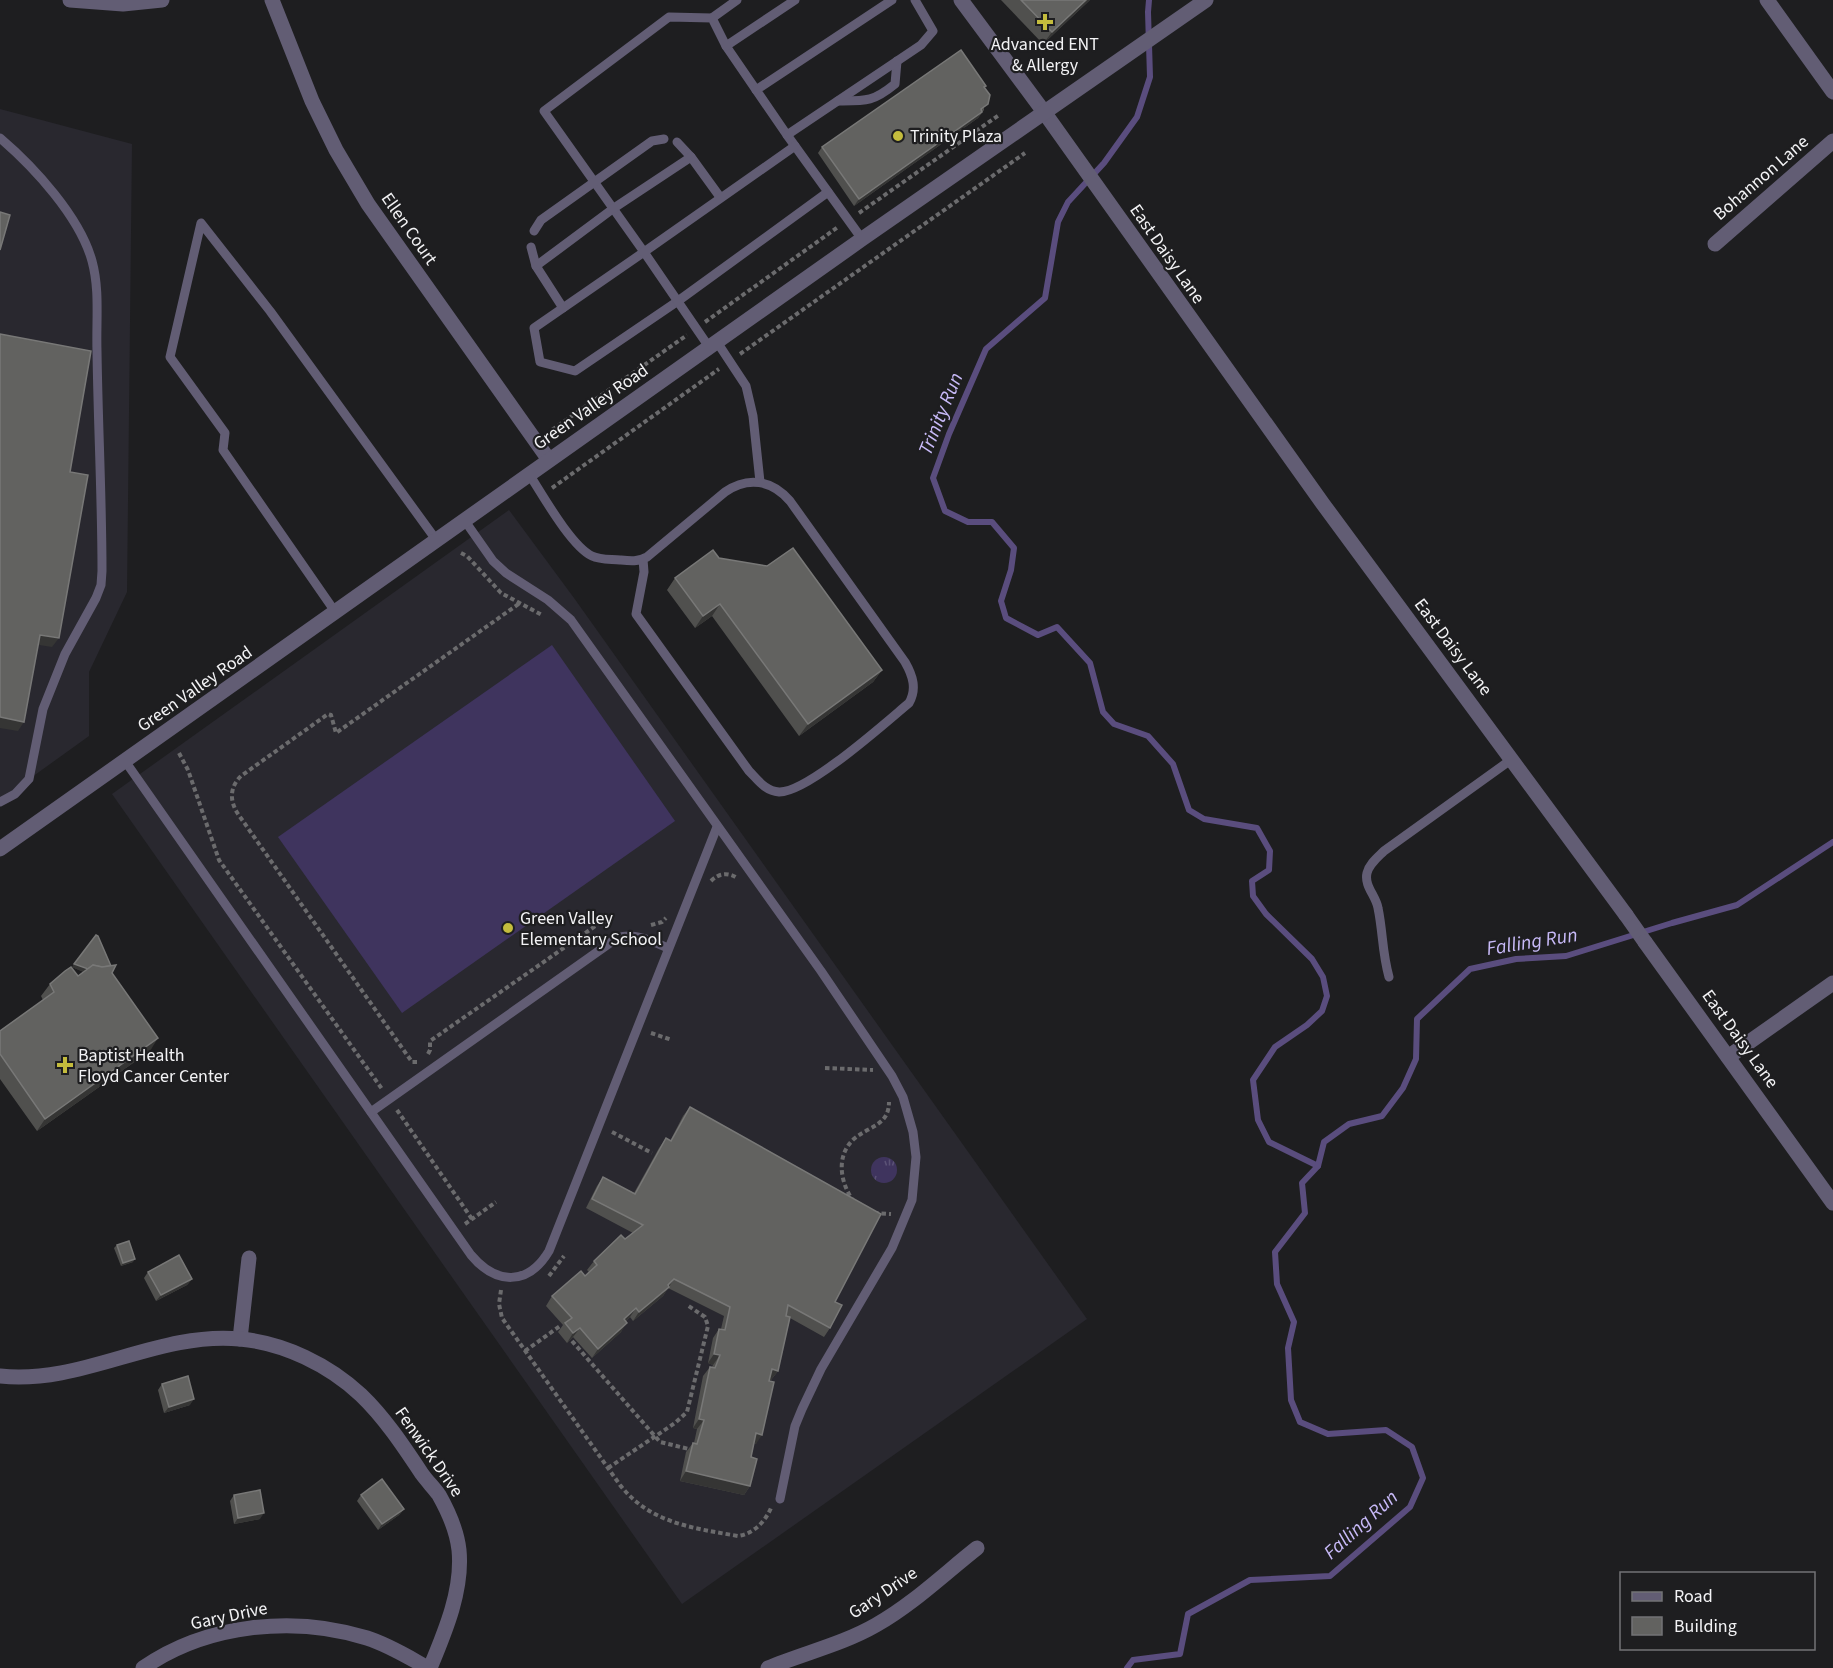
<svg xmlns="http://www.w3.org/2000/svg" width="1833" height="1668" font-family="'Source Sans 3',sans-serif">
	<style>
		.built { fill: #29282f }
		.grass { fill: url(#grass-tufts) }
		.pitch { fill: #3f345e }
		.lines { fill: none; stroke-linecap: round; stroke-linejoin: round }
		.stream { stroke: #5a4d7e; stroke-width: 6 }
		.path { stroke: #6b6b6d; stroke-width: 4; stroke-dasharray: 4.5 3; stroke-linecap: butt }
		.service { stroke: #625d74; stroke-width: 9 }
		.minor { stroke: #625d74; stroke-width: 15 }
		.tertiary { stroke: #625d74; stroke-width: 15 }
		.wall { fill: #50504e }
		.shaded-wall { fill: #353534 }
		.building { fill: #626260; stroke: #787877; stroke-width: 1.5 }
		.poi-dot { fill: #c4bc3d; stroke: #1e1e20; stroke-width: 2 }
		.labels { text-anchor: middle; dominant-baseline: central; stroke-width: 4.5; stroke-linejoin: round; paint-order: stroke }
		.poi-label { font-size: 18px; fill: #f3f3f5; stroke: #1e1e20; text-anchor: start }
		.street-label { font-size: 18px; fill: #f3f3f5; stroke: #1e1e20 }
		.water-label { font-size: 20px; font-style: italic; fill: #c8baf8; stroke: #1e1e20 }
	</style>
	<defs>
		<pattern id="grass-tufts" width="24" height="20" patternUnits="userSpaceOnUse" patternTransform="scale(1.5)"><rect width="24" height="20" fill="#3f345e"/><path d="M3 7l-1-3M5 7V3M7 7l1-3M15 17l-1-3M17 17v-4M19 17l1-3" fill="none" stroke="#5b5276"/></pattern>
	</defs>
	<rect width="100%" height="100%" fill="#1e1e20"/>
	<!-- built -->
	<g class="built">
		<polygon points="0,109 132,144 127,592 89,672 89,736 0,800"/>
		<polygon points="509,510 574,598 1087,1319 682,1604 112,794"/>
	</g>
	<!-- grass -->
	<circle class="grass" cx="884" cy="1170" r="13"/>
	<!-- pitch -->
	<polygon class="pitch" points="552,645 675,821 402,1013 278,837"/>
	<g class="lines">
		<!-- stream -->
		<g class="stream">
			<polyline points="1149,0 1148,12 1150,77 1137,117 1104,163 1068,202 1058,222 1045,298 986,349 949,434 933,478 945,511 968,522 992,522 1014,548 1011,570 1001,601 1006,618 1038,635 1057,627 1090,663 1103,712 1114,724 1148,736 1173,764 1189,810 1204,819 1257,828 1270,851 1269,870 1252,881 1253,896 1266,914 1312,959 1323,977 1327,996 1322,1011 1307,1025 1275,1047 1253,1080 1258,1120 1269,1142 1318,1166"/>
			<polyline points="1127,1668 1133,1660 1180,1654 1188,1614 1250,1580 1330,1576 1410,1507 1423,1478 1412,1447 1386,1430 1328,1434 1300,1422 1291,1400 1288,1348 1294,1322 1277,1284 1275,1252 1305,1213 1302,1183 1318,1166 1324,1142 1349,1124 1382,1116 1403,1088 1416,1059 1417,1019 1470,969 1516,959 1566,956 1672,923 1737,905 1833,842"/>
		</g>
		<!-- path -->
		<g class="path">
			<polyline points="859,213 999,115"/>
			<polyline points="705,322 838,227"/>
			<polyline points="740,354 1025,153"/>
			<polyline points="552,430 687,335"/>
			<polyline points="552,488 719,369"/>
			<polyline points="461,553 467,556 501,593 542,615"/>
			<polyline points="179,753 188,770 219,860 382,1089"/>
			<path d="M711 881C719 873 728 872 737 878"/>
			<polyline points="651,925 662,922 666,918"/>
			<polyline points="651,1033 672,1040"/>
			<polyline points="428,1054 430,1050 430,1041 604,920 607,924 611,924"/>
			<path d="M417 1062H412L238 814C229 800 230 787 241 776L328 714 331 715 336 733 520 603"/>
			<polyline points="825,1068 873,1070"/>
			<polyline points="397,1110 472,1219"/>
			<polyline points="612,1132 652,1153"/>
			<path d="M854 1202C840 1183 835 1155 855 1138 870 1126 889 1125 889 1102"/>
			<polyline points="874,1213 891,1214"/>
			<polyline points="465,1224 496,1202"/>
			<polyline points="549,1276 564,1256"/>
			<path d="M501 1290 499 1304 502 1318 620 1485C650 1523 692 1528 738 1536 753 1534 765 1522 771 1508"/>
			<polyline points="572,1341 660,1442 689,1449"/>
			<polyline points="525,1351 560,1326"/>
			<polyline points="608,1468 675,1423 687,1412 708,1326 705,1317 687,1305"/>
		</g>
		<!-- service -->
		<g class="service">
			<polyline points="795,0 726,46 787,135 862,239"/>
			<polyline points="712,18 737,0"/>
			<polyline points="726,46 712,18 669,17 544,111 644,252 534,328 540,362 575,371 678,301 828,192"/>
			<polyline points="756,90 892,0"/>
			<path d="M838 101C866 101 873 102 895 84L897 61"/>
			<polyline points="787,135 921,45 933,31 915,0"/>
			<path d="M0 138C34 167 80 217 92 261 100 290 96 321 97 351 98 425 102 498 102 571L101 585 96 598 65 654 43 709 29 779 15 794 0 802"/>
			<polyline points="677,142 691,157"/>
			<polyline points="534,231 541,220 652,141 664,139"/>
			<polyline points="531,247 536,266 563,308"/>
			<polyline points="536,266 614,208 691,157 720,197"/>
			<polyline points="717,342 746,386 753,416 760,482"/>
			<polyline points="709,347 644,252 795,146"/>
			<path d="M529 474C542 494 571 546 592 556 600 560 611 559 620 560 630 561 638 562 647 557L725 492C748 476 772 480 790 501L905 662C913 676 917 689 909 703 885 723 807 793 779 792 765 791 758 780 749 771L636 614 644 572 643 559"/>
			<polyline points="465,521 493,561 506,573 548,600 571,620 821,971 892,1076 903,1097 913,1132 916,1157 912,1200 892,1248 821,1369 802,1409 795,1426 780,1499"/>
			<polyline points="336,613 223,450 225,433 170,357 201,223 270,311 437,541"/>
			<path d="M125 761 471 1255C496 1285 528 1286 549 1251L717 827"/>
			<path d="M1389 977C1382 952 1383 932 1378 908 1376 896 1364 886 1367 873 1369 864 1378 857 1384 851L1512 759"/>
			<path d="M371 1112 617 938C635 932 652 941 668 948"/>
		</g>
		<!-- minor -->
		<g class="minor">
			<polyline points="70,0 123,4 162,0"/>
			<polyline points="272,0 312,101 336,150 368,204 549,460"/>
			<polyline points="1767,0 1833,92"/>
			<polyline points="1715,244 1833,141"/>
			<polyline points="1626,915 1645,942"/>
			<polyline points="1728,1057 1833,983"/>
			<polyline points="240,1339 249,1258"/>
			<path d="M0 1376C83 1385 157 1331 240 1339 284 1343 329 1365 361 1395 385 1418 404 1447 422 1474 427 1481 434 1488 439 1495 448 1511 457 1532 459 1550 463 1590 445 1632 430 1668"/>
			<path d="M143 1668C206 1624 294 1615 367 1638 389 1645 408 1657 428 1668"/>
			<path d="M768 1668C804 1653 843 1644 876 1625 913 1604 944 1574 977 1548"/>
		</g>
		<!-- tertiary -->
		<g class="tertiary">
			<polyline points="961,0 1044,112 1323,504 1626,915"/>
			<polyline points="0,849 862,239 1206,0"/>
			<polyline points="1645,942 1833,1203"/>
		</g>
	</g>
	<!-- wall -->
	<g class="wall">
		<polygon points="1001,0 1090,0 1043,44"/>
		<polygon points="986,86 984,88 984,110 978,118 854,206 818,153 822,147"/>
		<polygon points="719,558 882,670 873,682 799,736 712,616 695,628 667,590 675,578"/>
		<polygon points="72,967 112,973 150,1051 37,1131 0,1079 0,1031 43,1000 41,996 50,984 78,976 84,972"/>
		<polygon points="690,1107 835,1302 830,1328 824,1337 790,1318 778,1371 771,1380 769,1380 756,1444 754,1443 751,1457 750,1486 744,1495 680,1481 686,1452 693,1443 694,1443 697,1429 693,1428 703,1376 710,1367 712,1367 713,1365 708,1363 713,1338 719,1329 721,1329 724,1316 668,1288 663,1296 633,1321 630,1317 626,1321 621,1332 592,1358 573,1337 567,1343 558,1332 563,1325 546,1306 552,1296 585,1276 589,1272 587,1270 594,1261 625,1239 633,1233 586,1208 597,1186 603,1177 634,1193 659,1148 666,1138 670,1141 683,1116"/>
		<polygon points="117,1245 133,1262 121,1266 114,1248"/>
		<polygon points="148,1272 192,1279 187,1285 156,1301 144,1278"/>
		<polygon points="162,1384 190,1405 164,1413 158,1390"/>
		<polygon points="234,1495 260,1519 234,1524 230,1501"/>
		<polygon points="361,1495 404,1509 399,1515 378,1530 357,1501"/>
	</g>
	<!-- shaded-wall -->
	<g class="shaded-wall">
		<polygon points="1086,0 1090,0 1043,44 1052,32"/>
		<polygon points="982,112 978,118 854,206 859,199"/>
		<polygon points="720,604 712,616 695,628 703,616"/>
		<polygon points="40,635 59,638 52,647 33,644"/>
		<polygon points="882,670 873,682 799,736 808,724"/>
		<polygon points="0,717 24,722 18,731 0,728"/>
		<polygon points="74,964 113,968 90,975 72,967"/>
		<polygon points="158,1038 150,1051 37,1131 45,1119"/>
		<polygon points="135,1259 133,1262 121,1266 123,1263"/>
		<polygon points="192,1279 187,1285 156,1301 161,1295"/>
		<polygon points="674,1279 663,1296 633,1321 639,1312"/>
		<polygon points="636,1308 630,1317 618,1328 624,1319"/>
		<polygon points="627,1323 621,1332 592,1358 598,1349"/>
		<polygon points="580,1328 573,1337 567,1343 573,1333"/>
		<polygon points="714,1354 720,1355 713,1365 708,1363"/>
		<polygon points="772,1369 778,1371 771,1380 766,1379"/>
		<polygon points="194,1399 190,1405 164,1413 169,1407"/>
		<polygon points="699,1419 704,1420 697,1429 693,1428"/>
		<polygon points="756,1433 762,1435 756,1444 750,1442"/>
		<polygon points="686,1471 750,1486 744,1495 680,1481"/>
		<polygon points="404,1509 399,1515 378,1530 382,1524"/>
		<polygon points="264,1513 260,1519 234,1524 238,1518"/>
	</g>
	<!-- building -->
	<g class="building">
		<polygon points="1021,0 1086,0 1052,32"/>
		<polygon points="961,50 986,86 984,87 990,95 988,104 981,109 982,112 859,199 822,147"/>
		<polygon points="0,212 10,215 0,250"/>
		<polygon points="0,334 91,351 70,472 88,475 59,638 40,635 24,722 0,717"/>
		<polygon points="793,548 882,670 808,724 720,604 703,616 675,578 713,550 719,558 767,566"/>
		<polygon points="96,935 98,936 111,966 102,967 93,965 88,969 74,964"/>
		<polygon points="93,965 102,967 116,965 112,973 158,1038 45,1119 0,1054 0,1031 54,992 50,984 65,971 71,967 78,976"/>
		<polygon points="690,1107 881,1214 835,1302 842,1305 830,1328 788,1305 786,1316 790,1317 778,1371 772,1369 769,1381 774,1382 762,1435 756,1433 751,1457 757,1459 750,1486 686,1471 693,1443 697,1444 704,1420 699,1419 710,1367 715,1368 720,1355 714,1354 719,1329 725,1330 730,1307 674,1279 668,1285 669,1287 639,1312 636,1308 624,1319 627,1323 598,1349 580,1328 573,1333 565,1323 572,1318 552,1296 581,1271 585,1276 597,1265 594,1261 621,1235 625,1239 643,1225 592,1199 603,1177 635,1194 666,1138 671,1141"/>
		<polygon points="129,1241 135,1259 123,1263 117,1245"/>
		<polygon points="179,1255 192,1279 161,1295 148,1272"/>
		<polygon points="188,1376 194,1399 169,1407 162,1384"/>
		<polygon points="382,1479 404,1509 382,1524 361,1495"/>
		<polygon points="260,1490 264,1513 238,1518 234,1495"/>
	</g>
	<!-- markers -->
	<g class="poi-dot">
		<path d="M1042 13h6v6h6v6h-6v6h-6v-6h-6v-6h6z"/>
		<circle cx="898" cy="136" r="6"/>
		<circle cx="508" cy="928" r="6"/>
		<path d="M62 1056h6v6h6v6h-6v6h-6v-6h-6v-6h6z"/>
	</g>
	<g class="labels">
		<!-- poi labels -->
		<g class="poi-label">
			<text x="1045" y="44" text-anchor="middle">Advanced ENT<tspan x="1045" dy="21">&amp; Allergy</tspan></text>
			<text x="910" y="136">Trinity Plaza</text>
			<text x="520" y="918">Green Valley<tspan x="520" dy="21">Elementary School</tspan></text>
			<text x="78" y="1055">Baptist Health<tspan x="78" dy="21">Floyd Cancer Center</tspan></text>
		</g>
		<!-- street labels -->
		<g class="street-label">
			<text transform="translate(1761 178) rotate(-41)">Bohannon Lane</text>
			<text transform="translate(409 229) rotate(55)">Ellen Court</text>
			<text transform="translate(1167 254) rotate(55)">East Daisy Lane</text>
			<text transform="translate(591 407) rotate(-35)">Green Valley Road</text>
			<text transform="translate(1453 647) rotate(53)">East Daisy Lane</text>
			<text transform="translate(195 689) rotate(-35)">Green Valley Road</text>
			<text transform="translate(1740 1039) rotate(54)">East Daisy Lane</text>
			<text transform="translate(429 1452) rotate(55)">Fenwick Drive</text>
			<text transform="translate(883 1593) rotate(-34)">Gary Drive</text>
			<text transform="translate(229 1616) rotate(-12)">Gary Drive</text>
		</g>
		<!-- water labels -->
		<g class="water-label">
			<text transform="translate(941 414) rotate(-68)">Trinity Run</text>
			<text transform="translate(1532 942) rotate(-9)">Falling Run</text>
			<text transform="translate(1361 1525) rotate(-42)">Falling Run</text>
		</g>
	</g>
	<!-- legend -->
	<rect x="1620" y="1572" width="195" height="78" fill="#1e1e20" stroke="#737375" stroke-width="1.5"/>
	<rect x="1632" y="1592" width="30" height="9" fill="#625d74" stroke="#737375" stroke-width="1.5"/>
	<text x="1674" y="1602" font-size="18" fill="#f3f3f5">Road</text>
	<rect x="1632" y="1617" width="30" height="18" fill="#626260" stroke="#737375" stroke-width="1.5"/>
	<text x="1674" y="1632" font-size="18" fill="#f3f3f5">Building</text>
</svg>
